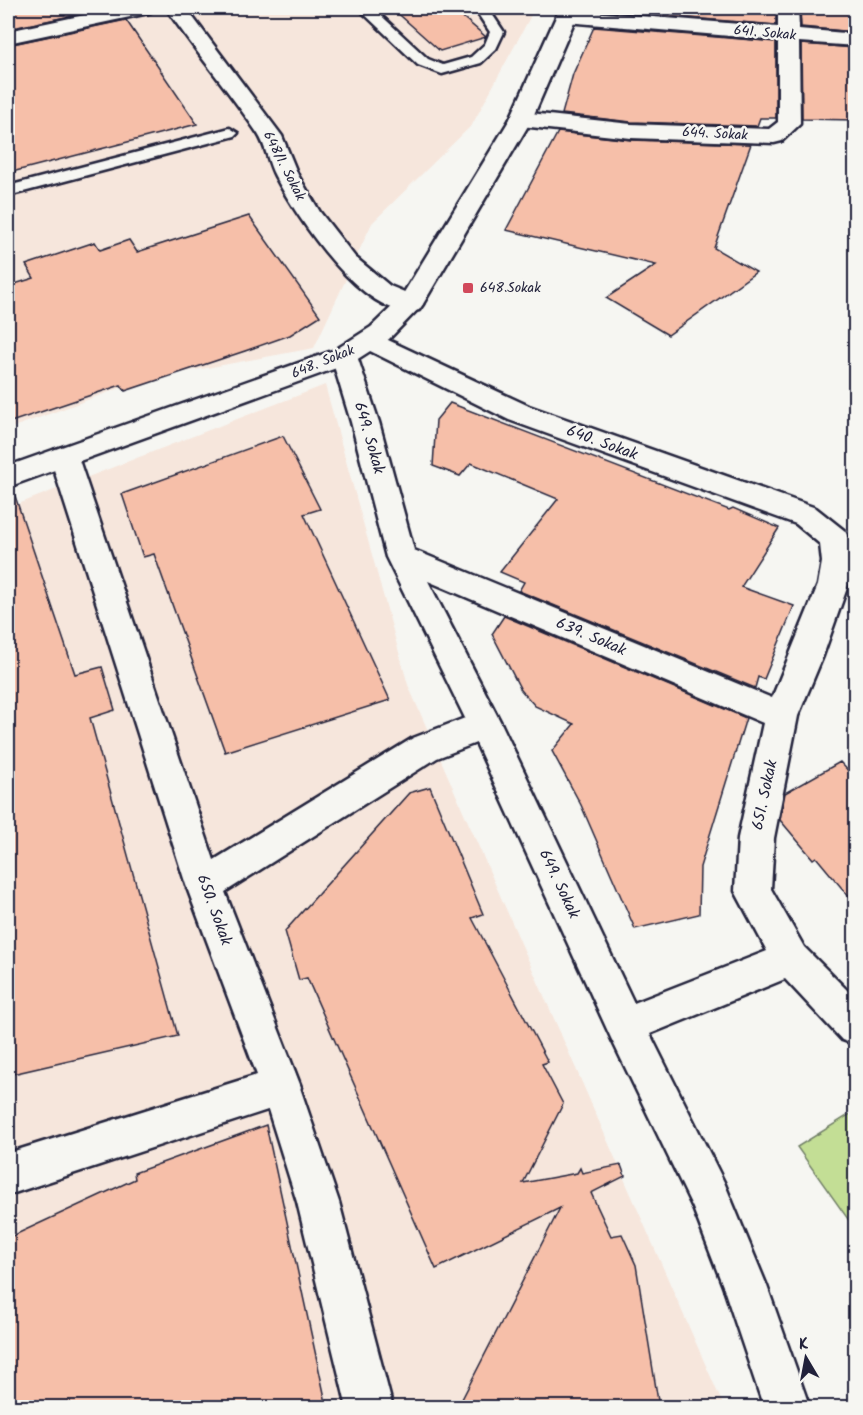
<svg xmlns="http://www.w3.org/2000/svg" width="863" height="1415" font-family="Kalam,sans-serif">
	<style>
		.built { fill: #f6e6dc }
		.green { fill: #c3de95; stroke: #728068; stroke-width: 1.5 }
		.building { fill: #f6bfa9; stroke: #22223b; stroke-width: 1.5 }
		.lines { fill: none; stroke-linecap: round; stroke-linejoin: round }
		.service-casing { stroke: #22223b; stroke-width: 5 }
		.pedestrian-casing { stroke: #22223b; stroke-width: 5 }
		.minor-casing { stroke: #22223b; stroke-width: 5 }
		.tertiary-casing { stroke: #22223b; stroke-width: 5 }
		.service { fill: #f6f6f2; fill-rule: evenodd }
		.pedestrian { fill: #f6f6f2; fill-rule: evenodd }
		.minor { fill: #f6f6f2; fill-rule: evenodd }
		.tertiary { fill: #f6f6f2; fill-rule: evenodd }
		.poi-dot { fill: #d1495b; stroke: #f6f6f2; stroke-width: 2 }
		.labels { text-anchor: middle; dominant-baseline: central; stroke-width: 5; stroke-linejoin: round; paint-order: stroke }
		.far-street-label { font-size: 14px; fill: #22223b; stroke: #f6f6f2 }
		.far-poi-label { font-size: 14px; fill: #22223b; stroke: #f6f6f2; text-anchor: start }
		.street-label { font-size: 16px; fill: #22223b; stroke: #f6f6f2 }
	</style>
	<rect width="100%" height="100%" fill="#f6f6f2"/>
	<filter id="ink" filterUnits="userSpaceOnUse"><feTurbulence type="fractalNoise" baseFrequency=".0167" numOctaves="2"/><feDisplacementMap in="SourceGraphic" scale="12" xChannelSelector="R" yChannelSelector="G"/><feConvolveMatrix kernelMatrix="1 2 1 2 8 2 1 2 1" color-interpolation-filters="sRGB"/></filter>
	<g filter="url(#ink)">
		<!-- built -->
		<g class="built">
			<polygon points="8,8 535,8 472,125 372,223 314,348 142,380 8,429"/>
			<polygon points="325,385 408,685 724,1407 8,1408 8,508"/>
		</g>
		<!-- green -->
		<polygon class="green" points="855,1111 855,1229 797,1147"/>
		<!-- building -->
		<g class="building">
			<polygon points="8,8 109,8 8,29"/>
			<polygon points="392,8 452,8 486,37 440,51"/>
			<polygon points="603,8 776,8 776,25 602,11"/>
			<polygon points="800,8 855,8 855,32 801,27"/>
			<polygon points="126,20 197,124 8,173 8,45"/>
			<polygon points="594,27 776,42 776,118 760,118 757,126 631,122 562,114 573,74"/>
			<polygon points="801,44 855,48 855,120 802,119"/>
			<polygon points="558,132 631,140 751,144 714,248 756,272 668,335 606,298 656,265 506,230"/>
			<polygon points="249,216 320,316 290,335 245,351 125,391 121,385 8,423 8,286 34,278 26,265 95,242 100,250 129,240 137,252"/>
			<polygon points="450,403 729,510 733,508 779,528 741,587 794,606 764,679 758,677 755,688 519,591 524,582 500,572 558,499 471,463 460,476 433,466 436,420"/>
			<polygon points="283,436 320,509 304,514 390,700 225,752 154,554 143,557 122,494"/>
			<polygon points="14,493 75,674 102,667 115,710 90,718 178,1036 8,1075 8,494"/>
			<polygon points="504,616 746,718 700,867 699,914 635,929 581,805 552,751 574,724 535,706 521,690 492,634"/>
			<polygon points="840,762 855,778 855,904 816,857 813,859 780,820 785,793"/>
			<polygon points="430,787 483,914 472,918 548,1062 542,1064 563,1104 523,1183 577,1173 580,1168 582,1173 621,1165 625,1176 591,1193 611,1236 622,1234 636,1265 659,1407 458,1407 560,1208 436,1269 307,978 299,980 285,931 409,793"/>
			<polygon points="266,1125 327,1407 8,1407 8,1238 135,1179 134,1173"/>
		</g>
		<g class="lines">
			<defs>
				<g id="service">
					<polygon points="358,8 373,8 428,59 443,65 471,57 485,44 490,32 474,8 488,8 504,32 496,49 481,63 442,74 418,65"/>
					<polygon points="230,128 238,133 235,136 8,196 8,186"/>
				</g>
				<polygon id="pedestrian" points="281,1067 295,1073 339,1202 393,1408 347,1408 297,1202 261,1087 267,1073"/>
				<g id="minor">
					<polygon points="118,8 154,8 151,12 144,14 8,43 8,31"/>
					<path d="M166 8H186L282 136 298 175 320 212 355 257 390 286 419 298 423 304 419 310C366 324 296 216 275 176 268 163 266 146 258 134 229 91 195 51 166 8Z"/>
					<polygon points="778,8 798,8 799,29 856,34 856,46 799,42 800,124 782,141 774,143 631,138 521,126 513,124 510,119 513,114 521,112 631,124 769,129 778,122 778,40 566,22 559,20 556,16 559,12 566,10 778,27"/>
					<path d="M371 332 529 406 816 508 845 531 849 539 852 562 848 585 823 656 798 716 774 838 771 889 804 947 856 999V1045L842 1040 785 979 650 1034 724 1182 767 1286 810 1408H764L723 1286 693 1208 611 1038 476 743 437 758 225 892 301 1087 295 1101 8 1195V1153L257 1075 186 885 50 457 54 450 64 447 74 450 78 457 214 860 413 738 465 718 386 557 351 422 331 356 335 350 344 347 353 350 357 356 379 422 414 550 772 698 818 585 822 562 820 544 796 524 509 420 362 347 358 341 362 335ZM428 581 763 723 738 838 735 891 767 951 634 1003 502 725Z"/>
				</g>
				<polygon id="tertiary" points="560,8 580,8 532,119 423,304 389,339 353,362 8,487 8,466 335,350 371,327 400,299 510,119"/>
			</defs>
			<!-- service casing -->
			<use href="#service" class="service-casing"/>
			<!-- pedestrian casing -->
			<use href="#pedestrian" class="pedestrian-casing"/>
			<!-- minor casing -->
			<use href="#minor" class="minor-casing"/>
			<!-- tertiary casing -->
			<use href="#tertiary" class="tertiary-casing"/>
			<!-- service -->
			<use href="#service" class="service"/>
			<!-- pedestrian -->
			<use href="#pedestrian" class="pedestrian"/>
			<!-- minor -->
			<use href="#minor" class="minor"/>
			<!-- tertiary -->
			<use href="#tertiary" class="tertiary"/>
		</g>
	</g>
	<!-- markers -->
	<rect class="poi-dot" x="462" y="282" width="12" height="12" rx="3"/>
	<g class="labels">
		<!-- far-street labels -->
		<g class="far-street-label">
			<text transform="translate(765 33) rotate(5)">641. Sokak</text>
			<text transform="translate(715 134) rotate(3)">644. Sokak</text>
			<text transform="translate(284 166) rotate(63)">648/1. Sokak</text>
			<text transform="translate(323 362) rotate(-22)">648. Sokak</text>
		</g>
		<!-- far-poi labels -->
		<g class="far-poi-label">
			<text x="480" y="288">648.Sokak</text>
		</g>
		<!-- street labels -->
		<g class="street-label">
			<text transform="translate(369 438) rotate(74)">649. Sokak</text>
			<text transform="translate(602 443) rotate(20)">640. Sokak</text>
			<text transform="translate(591 637) rotate(23)">639. Sokak</text>
			<text transform="translate(765 795) rotate(-78)">651. Sokak</text>
			<text transform="translate(559 884) rotate(65)">649. Sokak</text>
			<text transform="translate(214 910) rotate(70)">650. Sokak</text>
		</g>
	</g>
	<!-- margin -->
	<rect width="863" height="1415" fill="none" stroke="#f6f6f2" stroke-width="30"/>
	<rect x="15" y="15" width="833" height="1385" fill="none" stroke="#22223b" stroke-width="2" filter="url(#ink)"/>
	<!-- north arrow -->
	<g transform="translate(806 1358) rotate(350)" stroke="#f6f6f2" stroke-width="4.5" paint-order="stroke">
	<path d="M0-4.5L10 22L0 15L-10 22Z" fill="#22223b"/>
	<text y="-9" font-size="16" font-weight="bold" text-anchor="middle" fill="#22223b">K</text>
	</g>
</svg>
